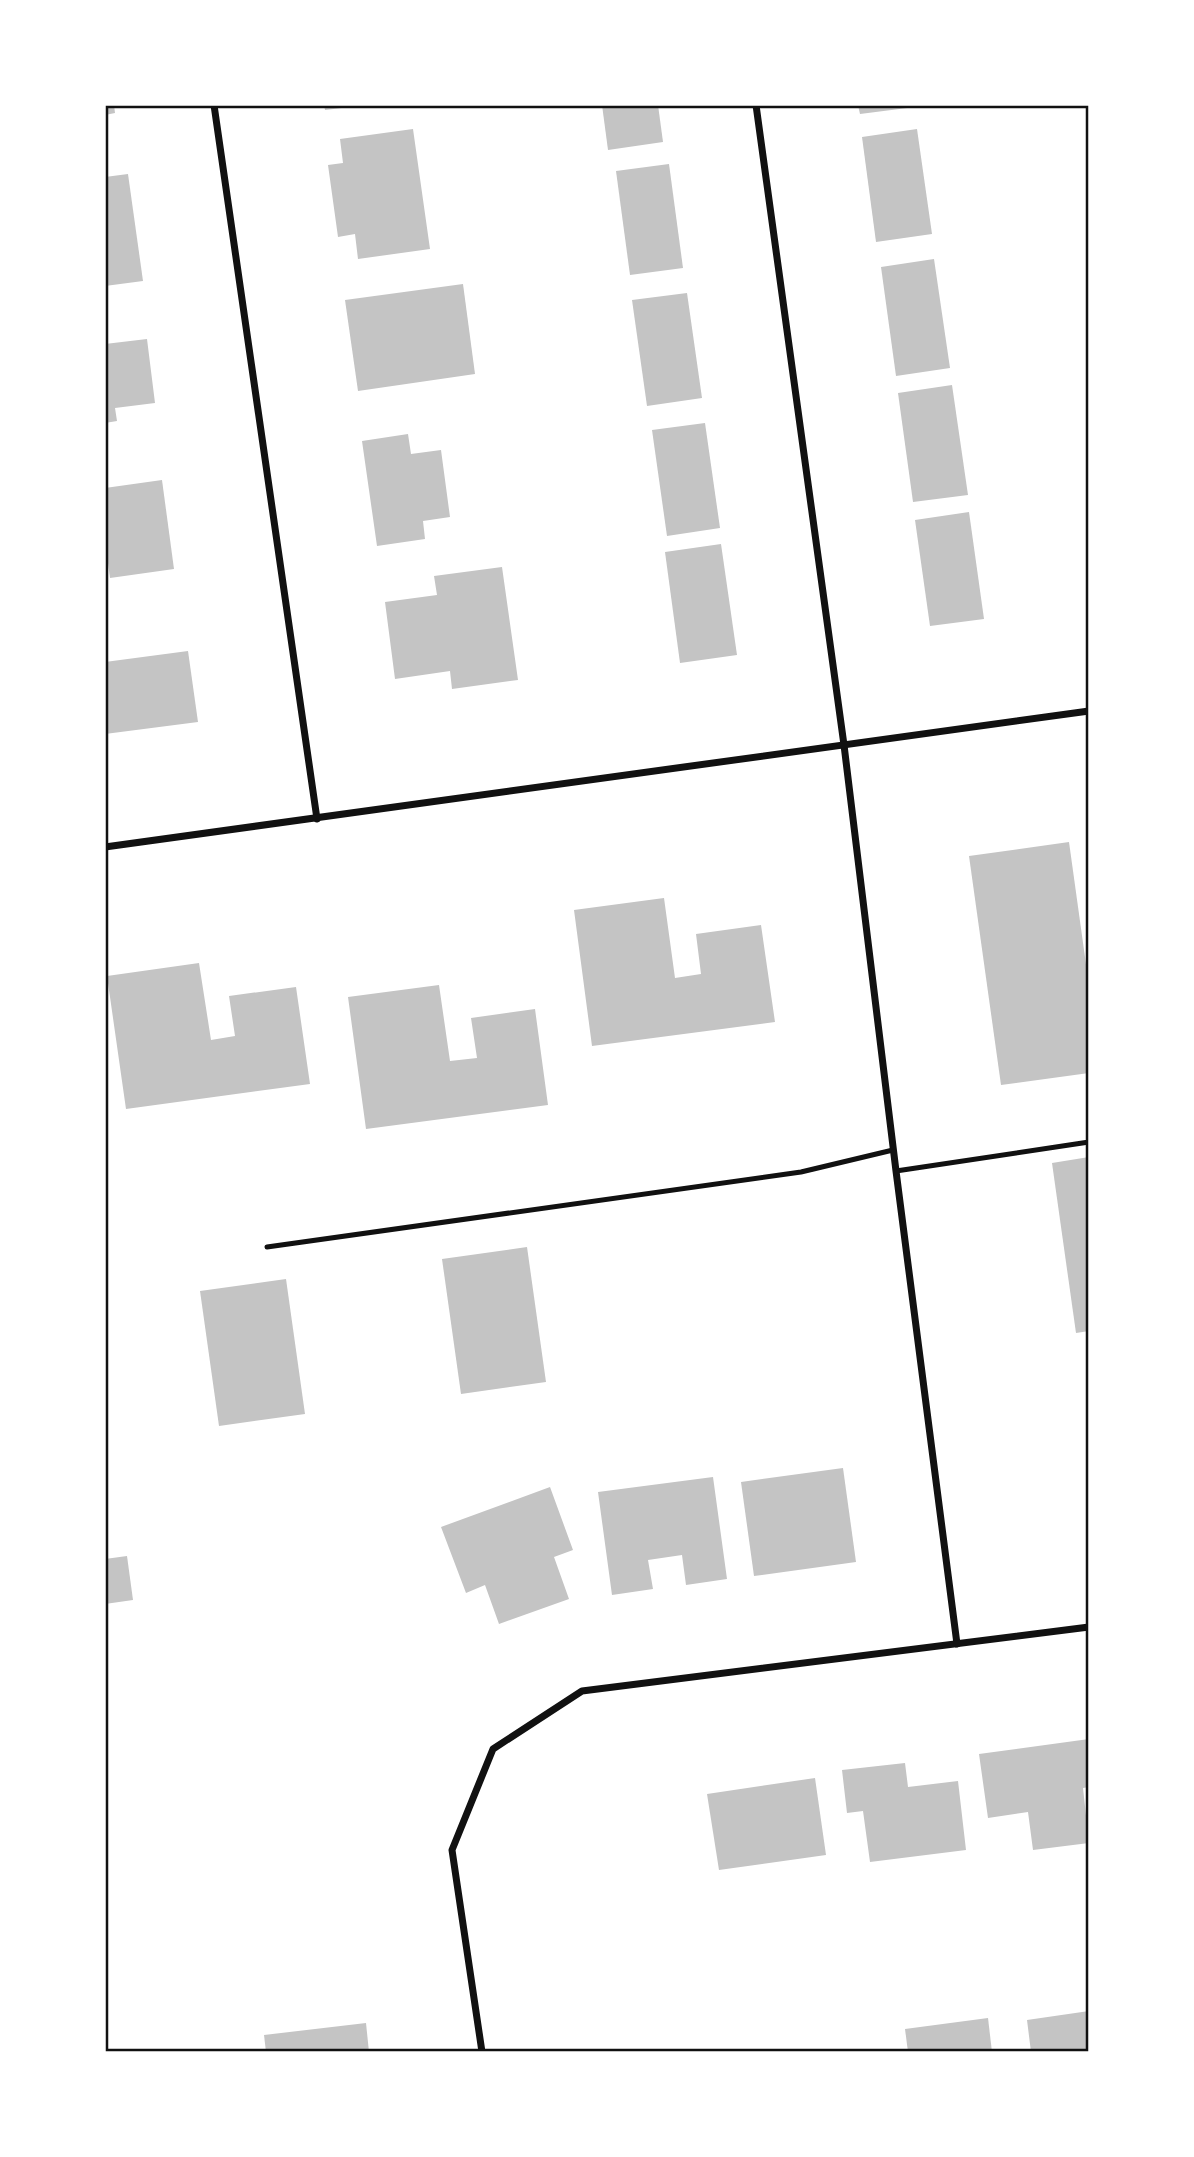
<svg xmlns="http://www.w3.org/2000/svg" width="1194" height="2157" font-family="'Fira Sans Condensed',sans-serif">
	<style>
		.building { fill: #c4c4c4 }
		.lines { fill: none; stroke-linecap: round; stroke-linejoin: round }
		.service { stroke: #111; stroke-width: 5 }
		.minor { stroke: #111; stroke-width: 7 }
		.neatline { fill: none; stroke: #111; stroke-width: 2.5 }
	</style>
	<rect width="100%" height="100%" fill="#fff"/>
	<!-- building -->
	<g class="building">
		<polygon points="105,105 114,105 115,113 105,115"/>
		<polygon points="324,105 350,105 350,107 325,110"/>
		<polygon points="602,105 658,105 663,142 608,150"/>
		<polygon points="858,105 914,105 915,107 860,114"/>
		<polygon points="413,129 430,249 358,259 355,234 338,237 328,165 343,163 340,139"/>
		<polygon points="917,129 932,234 876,242 862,137"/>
		<polygon points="669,164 683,268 630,275 616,171"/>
		<polygon points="128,174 143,281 105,286 105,177"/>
		<polygon points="934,259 950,368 896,376 881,267"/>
		<polygon points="463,284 475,374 358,391 345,300"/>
		<polygon points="687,293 702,398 647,406 632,300"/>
		<polygon points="147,339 155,403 115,408 117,421 105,423 105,344"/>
		<polygon points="952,385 968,495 913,502 898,393"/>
		<polygon points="705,423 720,528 667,536 652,430"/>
		<polygon points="408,434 411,454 441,450 450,517 423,521 425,539 377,546 362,441"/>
		<polygon points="162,480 174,569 110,578 105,541 105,488"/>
		<polygon points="969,512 984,619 930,626 915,520"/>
		<polygon points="721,544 737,655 680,663 665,552"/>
		<polygon points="502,567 518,680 452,689 450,671 395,679 385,602 437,595 434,576"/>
		<polygon points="188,651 198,722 105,734 105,662"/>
		<polygon points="1069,842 1089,986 1089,1073 1001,1085 969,856"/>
		<polygon points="664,898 675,978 701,974 696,934 761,925 775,1022 592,1046 574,910"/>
		<polygon points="199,963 211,1040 235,1036 229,996 296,987 310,1084 126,1109 107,976"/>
		<polygon points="439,985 450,1061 477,1058 471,1018 535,1009 548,1105 366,1129 348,997"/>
		<polygon points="1089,1157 1089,1331 1076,1333 1052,1163"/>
		<polygon points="527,1247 546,1382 461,1394 442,1259"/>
		<polygon points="286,1279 305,1414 219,1426 200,1291"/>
		<polygon points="843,1468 856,1562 754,1576 741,1482"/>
		<polygon points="713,1477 727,1579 686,1585 682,1555 648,1560 653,1589 612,1595 598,1492"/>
		<polygon points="550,1487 573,1550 554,1557 569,1599 499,1624 485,1585 466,1593 441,1527"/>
		<polygon points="127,1556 133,1600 105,1604 105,1559"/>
		<polygon points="1089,1739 1089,1787 1083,1788 1089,1843 1033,1850 1028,1812 988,1818 979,1754"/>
		<polygon points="905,1763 908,1787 958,1781 966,1850 870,1862 863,1811 847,1813 842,1770"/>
		<polygon points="815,1778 826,1855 719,1870 707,1794"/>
		<polygon points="1089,2011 1089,2052 1031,2052 1027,2020"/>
		<polygon points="988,2018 992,2052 908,2052 905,2029"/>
		<polygon points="366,2023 369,2052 266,2052 264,2035"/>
	</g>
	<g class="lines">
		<!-- service -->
		<g class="service">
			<polyline points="896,1171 1089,1142"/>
			<polyline points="267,1247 801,1172 893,1150"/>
		</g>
		<!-- minor -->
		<g class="minor">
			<polyline points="214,105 317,819"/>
			<polyline points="756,105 844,745 896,1171 957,1644"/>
			<polyline points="105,847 1089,711"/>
			<polyline points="482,2052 452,1850 493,1749 582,1691 1089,1627"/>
		</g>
	</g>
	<!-- border -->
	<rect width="1194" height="2157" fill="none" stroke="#ffffff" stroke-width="214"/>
	<rect x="107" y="107" width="980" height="1943" class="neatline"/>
</svg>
